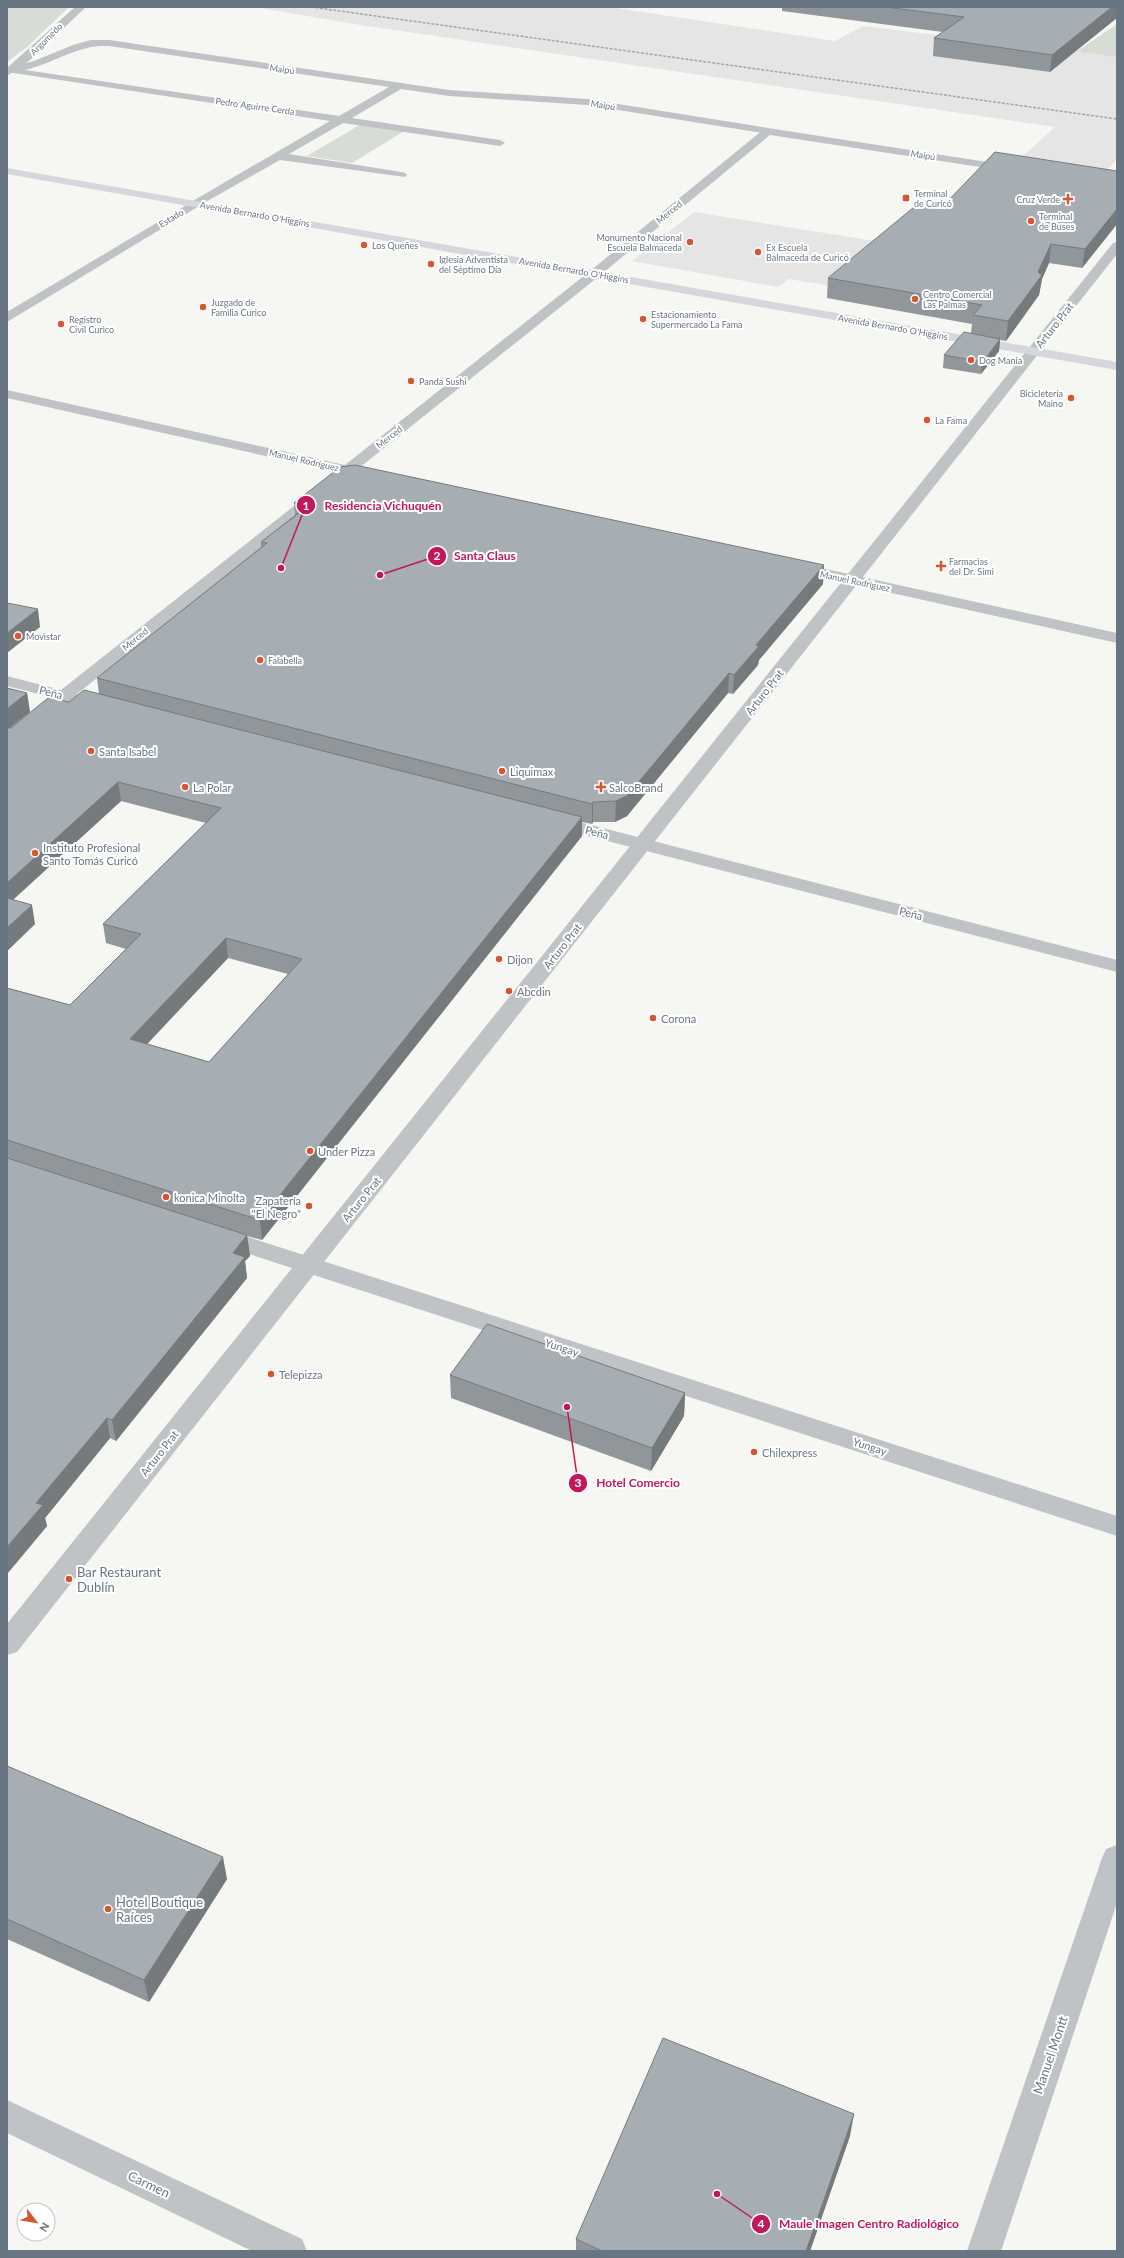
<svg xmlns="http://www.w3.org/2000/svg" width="1124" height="2258" font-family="Lato,sans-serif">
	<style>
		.built { fill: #e4e5e4 }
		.green { fill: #d7dcd4 }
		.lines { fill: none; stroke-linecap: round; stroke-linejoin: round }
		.minor { fill: #bfc3c6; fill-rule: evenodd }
		.tertiary { fill: #bfc3c6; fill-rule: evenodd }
		.secondary { fill: #d4d8dc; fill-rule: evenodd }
		.rail { stroke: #a1a7ab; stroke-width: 1.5; stroke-dasharray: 3 1.5; stroke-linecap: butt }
		.wall { fill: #90969a; fill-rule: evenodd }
		.shaded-wall { fill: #757a7d }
		.building { fill: #a7aeb3; stroke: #757a7d; fill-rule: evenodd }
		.poi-dot { fill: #d65533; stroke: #fff; stroke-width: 1.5 }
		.labels { text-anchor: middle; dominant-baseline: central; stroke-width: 4; stroke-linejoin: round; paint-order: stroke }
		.far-street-label { font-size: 9px; fill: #677682; stroke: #fff }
		.far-poi-label { font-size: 9px; fill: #677682; stroke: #fff; text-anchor: start }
		.street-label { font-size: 11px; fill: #677682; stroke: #fff }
		.poi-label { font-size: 11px; fill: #677682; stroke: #fff; text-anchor: start }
		.near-poi-label { font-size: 13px; fill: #677682; stroke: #fff; text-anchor: start }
		.near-street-label { font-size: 13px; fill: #677682; stroke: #fff }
		.leader { fill: none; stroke: #c2185b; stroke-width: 1.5 }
		.callout-dot { fill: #c2185b; stroke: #fff; stroke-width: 1.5 }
		.mark-label { font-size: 12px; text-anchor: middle; font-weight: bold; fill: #fff }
		.callout-label { font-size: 12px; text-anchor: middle; font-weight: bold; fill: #c2185b; stroke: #fff; stroke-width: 4; stroke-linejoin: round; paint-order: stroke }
	</style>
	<rect width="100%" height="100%" fill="#f6f6f3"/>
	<!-- built -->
	<g class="built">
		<polygon points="254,7 609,7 835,41 863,26 1117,57 1117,159 1106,171 1021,158 1055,127 354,24"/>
		<polygon points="694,212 881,242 838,287 789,279 778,287 632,261"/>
	</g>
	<!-- green -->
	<g class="green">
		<polygon points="7,7 69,7 27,47 7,62"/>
		<polygon points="1117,24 1117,57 1076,52"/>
		<polygon points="363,123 406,130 352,163 307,156"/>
	</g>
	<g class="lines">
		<!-- minor -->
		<g class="minor">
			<path d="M91 40H109L449 90 587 99 768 128 773 131 768 134 587 105 449 96 401 89 352 118 500 140 505 143 500 146 343 123 289 154 401 172 405 173 407 175 405 177 280 160 195 208 191 206 189 204 191 202 330 121 7 72V68L34 61 73 45ZM100 46H109L389 87 339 116 25 70C51 64 73 48 100 46Z"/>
			<polygon points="1117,242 1117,254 17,1652 7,1655 7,1624 1113,243"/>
			<polygon points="1117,1845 1117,1903 1001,2251 967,2251 1102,1858 1106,1849"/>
		</g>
		<!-- tertiary -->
		<g class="tertiary">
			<polygon points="75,7 86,7 30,60 7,76 7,68"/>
			<polygon points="768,128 1013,166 1019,169 1013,172 770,135 598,277 359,468 365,472 363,475 351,475 77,694 83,698 80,702 74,703 67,701 13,745 7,746 7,732 51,697 7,686 7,676 61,690 337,472 7,398 7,390 345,465 590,271 764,129"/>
			<polygon points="195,200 199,202 201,204 199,206 7,322 7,312"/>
			<polygon points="794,562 1117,633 1117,643 788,570 786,567 788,564"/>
			<polygon points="552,815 1117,960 1117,972 545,825 543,821 545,817"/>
			<polygon points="220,1228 1117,1516 1117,1536 212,1242 208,1236 212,1230"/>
			<polygon points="7,2100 302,2239 307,2251 252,2251 7,2133"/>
		</g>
		<!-- secondary -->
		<polygon class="secondary" points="7,168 1117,362 1117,370 7,174"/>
		<!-- rail -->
		<polyline class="rail" points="311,7 1117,119"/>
	</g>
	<!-- wall -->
	<g class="wall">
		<polygon points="782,7 1117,7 1050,72 933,56 934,38 943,32 782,11"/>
		<polygon points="1117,171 1117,224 1082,268 1049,263 1042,279 1039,295 1006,341 1000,340 999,351 981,374 943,368 944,355 971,333 972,324 827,298 828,278 942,207"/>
		<path d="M294 503 823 584 759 660 758 665 733 694 728 693 627 816 615 822H593L592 824 582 822V836L262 1240 247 1236 250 1256 245 1261 247 1278 116 1441 110 1438 45 1518 47 1526 7 1574V988L70 1005 126 949 106 943 103 924 206 823 121 801 13 900 35 924 7 951V688L27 693 30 712 10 728 69 702 99 694 97 678 261 547V542L295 515ZM228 958 288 974 209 1062 147 1044Z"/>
		<polygon points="450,1375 685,1393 684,1416 651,1471 451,1398"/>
		<polygon points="7,1766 227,1879 149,2002 7,1939"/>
		<polygon points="850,2136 810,2251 576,2251 576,2239"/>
	</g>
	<!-- shaded-wall -->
	<g class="shaded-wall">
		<polygon points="1112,7 1117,7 1117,18 1050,72 1052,55"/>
		<polygon points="1117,209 1117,224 1082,268 1085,249"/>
		<polygon points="1051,244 1049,263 1042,279 1039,295 1006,341 1008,321"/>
		<polygon points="1000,339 999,351 981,374 983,362"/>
		<polygon points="824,565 823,584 759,660 758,665 733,694 734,675 756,645"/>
		<polygon points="38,609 40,627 7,653 7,633"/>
		<polygon points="729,673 728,693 627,816 615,822 616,801"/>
		<polygon points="27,693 30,712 7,730 7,709"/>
		<polygon points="118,782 121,801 7,905 7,883"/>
		<polygon points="593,802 593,822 592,824 592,804"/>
		<polygon points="582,817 582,836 262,1240 260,1220"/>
		<polygon points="32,905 35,924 7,951 7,928"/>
		<polygon points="226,938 228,958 133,1059 130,1039"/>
		<polygon points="247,1235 250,1256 245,1261 247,1278 116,1441 112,1420 233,1253"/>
		<polygon points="685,1393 684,1416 651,1471 652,1448"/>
		<polygon points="107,1418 110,1438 45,1518 47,1526 7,1574 7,1547 36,1503"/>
		<polygon points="223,1857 227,1879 149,2002 144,1980"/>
		<polygon points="854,2114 850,2136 810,2251 806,2251"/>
	</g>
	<!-- building -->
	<g class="building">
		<polygon points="885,7 1112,7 1052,55 934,38 964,17"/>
		<polygon points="995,152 1117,171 1117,209 1085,249 1051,244 1038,272 1042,275 1008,321 973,315 982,305 828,278 919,203 942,207"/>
		<polygon points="964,332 1000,339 983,362 944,355"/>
		<polygon points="355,465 824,565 756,645 759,646 734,675 729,673 628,795 616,801 593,802 592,804 97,678 267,543 261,542 308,506 294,503 340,467"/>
		<polygon points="7,603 38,609 7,633"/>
		<polygon points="7,688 27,693 7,709"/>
		<path d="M84 690 582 817 260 1220 7 1140V988L70 1005 141 934 103 924 221 808 118 782 7 883V728H11L48 698 69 702ZM226 938 302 959 209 1062 130 1039Z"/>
		<polygon points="7,898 32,905 7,928"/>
		<polygon points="7,1158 247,1235 233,1253 245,1257 112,1420 107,1418 36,1503 43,1505 7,1547"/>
		<polygon points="487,1324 685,1393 652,1448 450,1375"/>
		<polygon points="7,1766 223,1857 144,1980 7,1919"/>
		<polygon points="663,2038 854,2114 806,2251 602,2251 576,2239"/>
	</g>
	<!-- markers -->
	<g class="poi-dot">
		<rect x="902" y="194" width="8" height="8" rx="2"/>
		<path d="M1066 193h4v4h4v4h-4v4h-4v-4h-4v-4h4z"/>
		<circle cx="1031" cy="221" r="4"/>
		<circle cx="690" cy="242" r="4"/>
		<circle cx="364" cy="245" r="4"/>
		<circle cx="758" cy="252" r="4"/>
		<circle cx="431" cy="264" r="4"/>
		<circle cx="915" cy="299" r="4"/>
		<circle cx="203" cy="307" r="4"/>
		<circle cx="643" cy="319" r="4"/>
		<circle cx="61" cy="324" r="4"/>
		<circle cx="971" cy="360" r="4"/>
		<circle cx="411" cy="381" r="4"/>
		<circle cx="1071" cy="398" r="4"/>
		<circle cx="927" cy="420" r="4"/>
		<path d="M939 560h4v4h4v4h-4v4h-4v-4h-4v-4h4z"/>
		<circle cx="18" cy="636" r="4"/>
		<circle cx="260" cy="660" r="4"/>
		<circle cx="91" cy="751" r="4"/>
		<circle cx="502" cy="771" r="4"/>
		<circle cx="185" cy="787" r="4"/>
		<path d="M599 781h4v4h4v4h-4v4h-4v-4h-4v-4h4z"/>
		<circle cx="35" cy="853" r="4"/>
		<circle cx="499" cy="959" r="4"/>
		<circle cx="509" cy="991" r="4"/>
		<circle cx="653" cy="1018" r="4"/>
		<circle cx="310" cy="1151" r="4"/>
		<circle cx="166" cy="1197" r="4"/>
		<circle cx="309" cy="1206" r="4"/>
		<circle cx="271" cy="1374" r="4"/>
		<circle cx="754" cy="1452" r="4"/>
		<circle cx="69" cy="1579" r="4"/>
		<circle cx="108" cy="1909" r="4"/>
	</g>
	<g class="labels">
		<!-- far-street labels -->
		<g class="far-street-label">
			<text transform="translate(46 39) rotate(-45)">Argomedo</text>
			<text transform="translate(282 69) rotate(8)">Maipú</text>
			<text transform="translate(603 105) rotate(9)">Maipú</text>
			<text transform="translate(255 106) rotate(8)">Pedro Aguirre Cerda</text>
			<text transform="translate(923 155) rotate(9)">Maipú</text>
			<text transform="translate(669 212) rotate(-39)">Merced</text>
			<text transform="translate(255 214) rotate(10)">Avenida Bernardo O'Higgins</text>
			<text transform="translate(171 218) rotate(-31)">Estado</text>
			<text transform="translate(574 270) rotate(10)">Avenida Bernardo O'Higgins</text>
			<text transform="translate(893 327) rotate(10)">Avenida Bernardo O'Higgins</text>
			<text transform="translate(389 437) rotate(-38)">Merced</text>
			<text transform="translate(304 460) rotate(13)">Manuel Rodríguez</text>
			<text transform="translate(855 581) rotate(12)">Manuel Rodríguez</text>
			<text transform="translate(135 639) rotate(-39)">Merced</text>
		</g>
		<!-- far-poi labels -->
		<g class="far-poi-label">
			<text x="914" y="193">Terminal<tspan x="914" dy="10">de Curicó</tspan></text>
			<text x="1060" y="199" text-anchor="end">Cruz Verde</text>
			<text x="1039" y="216">Terminal<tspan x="1039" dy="10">de Buses</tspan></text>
			<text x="682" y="237" text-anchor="end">Monumento Nacional<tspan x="682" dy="10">Escuela Balmaceda</tspan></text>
			<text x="372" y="245">Los Queñes</text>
			<text x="766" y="247">Ex Escuela<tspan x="766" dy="10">Balmaceda de Curicó</tspan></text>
			<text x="439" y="259">Iglesia Adventista<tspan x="439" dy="10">del Séptimo Día</tspan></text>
			<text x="923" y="294">Centro Comercial<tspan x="923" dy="10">Las Palmas</tspan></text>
			<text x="211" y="302">Juzgado de<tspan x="211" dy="10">Familia Curico</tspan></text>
			<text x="651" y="314">Estacionamiento<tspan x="651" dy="10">Supermercado La Fama</tspan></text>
			<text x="69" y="319">Registro<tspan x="69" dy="10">Civil Curico</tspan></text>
			<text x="979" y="360">Dog Mania</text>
			<text x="419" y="381">Panda Sushi</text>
			<text x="1063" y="393" text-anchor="end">Bicicletería<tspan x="1063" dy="10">Maino</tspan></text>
			<text x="935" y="420">La Fama</text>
			<text x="949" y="561">Farmacias<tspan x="949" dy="10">del Dr. Simi</tspan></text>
			<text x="26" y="636">Movistar</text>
			<text x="268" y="660">Falabella</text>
		</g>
		<!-- street labels -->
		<g class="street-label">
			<text transform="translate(1054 325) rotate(-52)">Arturo Prat</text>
			<text transform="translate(51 692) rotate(14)">Peña</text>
			<text transform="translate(764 692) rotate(-52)">Arturo Prat</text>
			<text transform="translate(597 832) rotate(14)">Peña</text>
			<text transform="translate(911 913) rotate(14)">Peña</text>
			<text transform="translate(562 946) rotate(-52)">Arturo Prat</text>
			<text transform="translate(361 1199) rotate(-51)">Arturo Prat</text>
			<text transform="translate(562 1347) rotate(18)">Yungay</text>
			<text transform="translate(870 1446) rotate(18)">Yungay</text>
			<text transform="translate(159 1453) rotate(-52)">Arturo Prat</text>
		</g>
		<!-- poi labels -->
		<g class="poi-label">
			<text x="99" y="751">Santa Isabel</text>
			<text x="510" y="771">Liquimax</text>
			<text x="193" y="787">La Polar</text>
			<text x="609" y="787">SalcoBrand</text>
			<text x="43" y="847">Instituto Profesional<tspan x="43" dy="13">Santo Tomás Curicó</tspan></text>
			<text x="507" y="959">Dijon</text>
			<text x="517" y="991">Abcdin</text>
			<text x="661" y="1018">Corona</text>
			<text x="318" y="1151">Under Pizza</text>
			<text x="174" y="1197">konica Minolta</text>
			<text x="301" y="1200" text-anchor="end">Zapatería<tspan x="301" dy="13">"El Negro"</tspan></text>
			<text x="279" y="1374">Telepizza</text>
			<text x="762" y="1452">Chilexpress</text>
		</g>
		<!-- near-poi labels -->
		<g class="near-poi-label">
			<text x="77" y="1572">Bar Restaurant<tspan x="77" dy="15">Dublín</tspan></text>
			<text x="116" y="1902">Hotel Boutique<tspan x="116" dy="15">Raíces</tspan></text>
		</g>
		<!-- near-street labels -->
		<g class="near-street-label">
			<text transform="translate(1050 2055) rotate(-71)">Manuel Montt</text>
			<text transform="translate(149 2184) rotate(25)">Carmen</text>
		</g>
	</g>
	<!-- callouts -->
	<path class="leader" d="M281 568L306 505M380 575L437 556M567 1407L578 1483M717 2194L761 2224"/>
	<g class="callout-dot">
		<circle cx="281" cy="568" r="4"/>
		<circle cx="380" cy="575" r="4"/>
		<circle cx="567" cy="1407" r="4"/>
		<circle cx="717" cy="2194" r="4"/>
		<circle cx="306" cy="505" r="10"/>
		<circle cx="437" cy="556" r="10"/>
		<circle cx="578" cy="1483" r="10"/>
		<circle cx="761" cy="2224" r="10"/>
	</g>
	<g class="mark-label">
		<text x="306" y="510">1</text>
		<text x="437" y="560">2</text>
		<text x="578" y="1487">3</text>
		<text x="761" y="2228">4</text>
	</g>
	<g class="callout-label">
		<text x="383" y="510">Residencia Vichuquén</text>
		<text x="485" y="560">Santa Claus</text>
		<text x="638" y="1487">Hotel Comercio</text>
		<text x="869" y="2228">Maule Imagen Centro Radiológico</text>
	</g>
	<!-- border -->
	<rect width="1124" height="2258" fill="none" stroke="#677682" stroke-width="16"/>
	<!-- north arrow -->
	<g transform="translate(36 2222) rotate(121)"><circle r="19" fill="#ffffff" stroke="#c2c8cd"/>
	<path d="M0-3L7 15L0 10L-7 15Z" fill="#d65533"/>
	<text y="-6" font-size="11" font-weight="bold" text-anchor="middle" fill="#677682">N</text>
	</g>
</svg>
